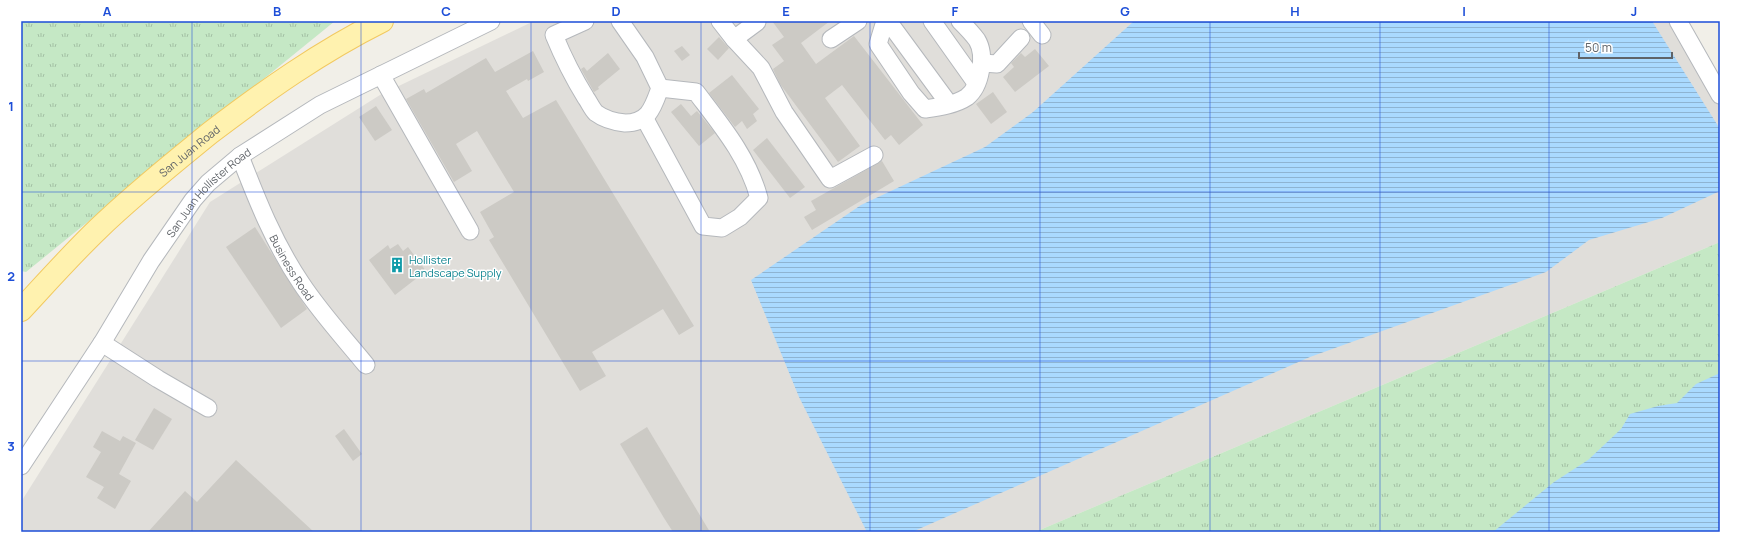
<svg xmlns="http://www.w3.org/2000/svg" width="1741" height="553" font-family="Manrope,sans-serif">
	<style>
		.industrial { fill: #e0deda }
		.grass { fill: url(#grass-tufts) }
		.water { fill: url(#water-rules) }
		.building { fill: #cccac5 }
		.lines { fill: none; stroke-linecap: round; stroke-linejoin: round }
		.minor-casing { stroke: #b5b8bc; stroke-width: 19 }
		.major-casing { stroke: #f2c960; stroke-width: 24 }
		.minor { stroke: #fff; stroke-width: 17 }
		.major { stroke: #fff2af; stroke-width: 22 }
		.grid { fill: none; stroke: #1d4ed8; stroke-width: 1; stroke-opacity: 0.55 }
		.labels { text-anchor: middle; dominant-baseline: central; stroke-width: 3; stroke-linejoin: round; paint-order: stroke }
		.street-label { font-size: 11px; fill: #5f6368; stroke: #fff }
		.culture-label { font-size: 11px; fill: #0d838f; stroke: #fff; text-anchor: start }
		.neatline { fill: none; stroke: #1d4ed8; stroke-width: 1.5 }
		.grid-label { font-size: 13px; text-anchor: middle; font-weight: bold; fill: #1d4ed8 }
	</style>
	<defs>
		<pattern id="grass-tufts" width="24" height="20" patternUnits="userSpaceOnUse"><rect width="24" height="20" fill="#c5e8c5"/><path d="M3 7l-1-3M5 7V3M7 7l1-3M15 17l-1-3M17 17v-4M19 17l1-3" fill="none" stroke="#a3c0a4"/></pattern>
		<pattern id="water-rules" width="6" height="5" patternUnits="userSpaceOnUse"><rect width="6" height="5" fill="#aadaff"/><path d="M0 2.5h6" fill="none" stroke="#8eb4d2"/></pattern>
	</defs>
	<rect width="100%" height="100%" fill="#f1efe8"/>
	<!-- industrial -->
	<polygon class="industrial" points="534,21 1686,21 1720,80 1720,242 1035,532 21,532 21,502 210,202 380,95"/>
	<!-- grass -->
	<g class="grass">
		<polygon points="21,21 335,21 26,272 21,271"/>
		<polygon points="1720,242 1720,532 1035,532"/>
	</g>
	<!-- water -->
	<g class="water">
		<polygon points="1134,21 1652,21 1720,129 1720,191 1662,218 1589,240 1546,272 1310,357 912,532 867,532 799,397 751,280 861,205 985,147 1033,112"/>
		<polygon points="1720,373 1720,532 1493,532 1554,482 1588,460 1621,429 1630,414 1658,406 1677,403 1696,384"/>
	</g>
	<!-- building -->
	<g class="building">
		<polygon points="772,21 830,21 801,43 816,64 854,36 923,125 899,145 891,135 885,140 842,85 825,98 860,146 838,162 780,84 773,69 784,61 772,45 784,37"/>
		<polygon points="719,37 729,48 718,60 707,49"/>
		<polygon points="682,46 690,55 682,61 674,51"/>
		<polygon points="1035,49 1049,66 1015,92 1003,77 1014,67 1011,63 1021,53 1025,57"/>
		<polygon points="533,51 544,72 528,81 527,79 506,91 523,118 556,100 694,326 679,335 663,309 592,352 606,376 580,391 489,240 494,237 480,212 514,192 477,131 456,144 472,171 454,182 406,99 424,89 426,93 486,58 495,72"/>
		<polygon points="608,53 620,69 598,87 599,89 594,92 581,69 584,67 587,71"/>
		<polygon points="732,75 759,109 753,114 757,121 747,129 742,121 735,127 709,93"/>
		<polygon points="993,92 1007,112 991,124 976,104"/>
		<polygon points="681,104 691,116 697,111 715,133 699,146 671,112"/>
		<polygon points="376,106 392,130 375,141 359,117"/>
		<polygon points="767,138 805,187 790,198 753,150"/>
		<polygon points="882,161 894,181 812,230 804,217 816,210 811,201"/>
		<polygon points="255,227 307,309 281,328 226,247"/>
		<polygon points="398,244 403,251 408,247 426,271 395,295 369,260 388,245 390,249"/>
		<polygon points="154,408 172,419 153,450 135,440"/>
		<polygon points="647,427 710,532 673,532 664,518 620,444"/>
		<polygon points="344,429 362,454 353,461 335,436"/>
		<polygon points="102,431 120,441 123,436 136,443 119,474 131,481 115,509 97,498 104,487 86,477 101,452 93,447"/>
		<polygon points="236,460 314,532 148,532 185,491 197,502"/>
	</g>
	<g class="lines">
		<defs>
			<g id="minor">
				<path d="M585 21 554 35C563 57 573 77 586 98 589 102 592 109 596 113 604 119 615 122 625 123 649 123 653 107 660 88L645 57 620 21"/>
				<polyline points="720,21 734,39 757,22"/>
				<path d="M885 21 878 44 911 93 925 109C939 107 955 105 967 97 981 86 986 55 977 40 972 33 966 27 960 21"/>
				<polyline points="888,21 949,104"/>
				<polyline points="932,21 976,83"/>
				<polyline points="1031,21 1042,35"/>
				<polyline points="1678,21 1720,95"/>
				<polyline points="734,39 761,68 784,112 830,179 874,155"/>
				<polyline points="831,39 858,21"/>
				<polyline points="982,63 997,64 1021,38"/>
				<polyline points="381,75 470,231"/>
				<path d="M645 119 703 226 722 228 740 217 759 198C748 157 721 125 696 92L660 88"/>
				<path id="s1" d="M240 156C257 200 274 243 301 283 320 312 344 338 366 365"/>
				<polyline points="102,343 158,379 208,408"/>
				<path id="s2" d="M21 466 102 343 151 261 193 200 208 183 240 156 320 105 491 21"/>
			</g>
			<g id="major">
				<path id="s3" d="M21 310C46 283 71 255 98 229 133 195 172 164 210 133 265 91 320 52 382 21"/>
			</g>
		</defs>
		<!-- minor casing -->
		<use href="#minor" class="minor-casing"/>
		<!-- major casing -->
		<use href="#major" class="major-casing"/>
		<!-- minor -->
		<use href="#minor" class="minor"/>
		<!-- major -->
		<use href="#major" class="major"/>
	</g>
	<!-- grid -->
	<path class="grid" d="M192 21V532M361 21V532M531 21V532M701 21V532M870 21V532M1040 21V532M1210 21V532M1380 21V532M1549 21V532M21 192H1720M21 361H1720"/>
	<!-- icons -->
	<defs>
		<symbol id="building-bare" viewBox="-9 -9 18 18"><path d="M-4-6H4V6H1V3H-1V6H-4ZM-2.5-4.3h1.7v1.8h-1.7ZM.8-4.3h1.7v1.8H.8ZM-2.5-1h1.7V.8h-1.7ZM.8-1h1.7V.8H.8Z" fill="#0f9aa8" stroke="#fff" stroke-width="2.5" paint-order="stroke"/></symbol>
	</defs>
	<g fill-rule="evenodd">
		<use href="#building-bare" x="386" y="254" width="22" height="22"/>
	</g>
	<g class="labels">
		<!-- street labels -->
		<g class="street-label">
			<text stroke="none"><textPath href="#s3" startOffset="232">San Juan Road</textPath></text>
			<text stroke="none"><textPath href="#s2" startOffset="333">San Juan Hollister Road</textPath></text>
			<text stroke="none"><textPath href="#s1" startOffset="123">Business Road</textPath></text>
		</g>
		<!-- culture labels -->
		<g class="culture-label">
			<text x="409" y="259">Hollister<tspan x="409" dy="13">Landscape Supply</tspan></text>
		</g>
	</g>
	<!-- border -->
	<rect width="1741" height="553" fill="none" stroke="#ffffff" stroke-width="44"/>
	<!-- scale -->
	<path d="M1579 52v6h93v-6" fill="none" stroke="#5f6368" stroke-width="2"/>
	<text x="1585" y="52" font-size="12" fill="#5f6368" stroke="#ffffff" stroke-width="3" paint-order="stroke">50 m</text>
	<rect x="22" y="22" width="1697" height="509" class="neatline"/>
	<g class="grid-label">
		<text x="107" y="16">A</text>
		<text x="277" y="16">B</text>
		<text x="446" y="16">C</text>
		<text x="616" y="16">D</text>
		<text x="786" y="16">E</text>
		<text x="955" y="16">F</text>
		<text x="1125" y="16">G</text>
		<text x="1295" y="16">H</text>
		<text x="1464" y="16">I</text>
		<text x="1634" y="16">J</text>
		<text x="11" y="111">1</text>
		<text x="11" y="281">2</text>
		<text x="11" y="451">3</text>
	</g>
</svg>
